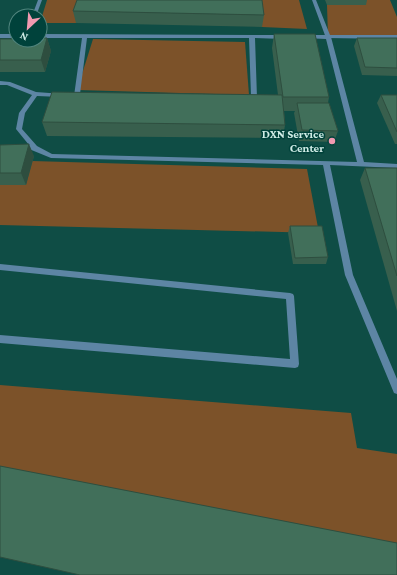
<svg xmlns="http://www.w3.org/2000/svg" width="397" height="575" font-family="'Crimson Pro',serif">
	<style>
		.green { fill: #7c5229 }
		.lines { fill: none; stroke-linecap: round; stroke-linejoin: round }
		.service { fill: #5d85a4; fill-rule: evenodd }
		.minor { fill: #5d85a4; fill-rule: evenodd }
		.wall { fill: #385f4d }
		.shaded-wall { fill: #2e4e3f }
		.building { fill: #416f5a; stroke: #2e4e3f }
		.poi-dot { fill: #f19ab1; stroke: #00423b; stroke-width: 1.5 }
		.labels { text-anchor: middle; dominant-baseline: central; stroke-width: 3; stroke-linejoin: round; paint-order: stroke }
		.far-poi-label { font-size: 12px; font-weight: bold; fill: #ceebe5; stroke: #00423b; text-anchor: end }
	</style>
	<rect width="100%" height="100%" fill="#0f4d45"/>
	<!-- green -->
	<g class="green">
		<polygon points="47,0 299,0 307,29 262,27 261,9 81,6 76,23 40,23"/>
		<polygon points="364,0 390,0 397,17 397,36 328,37 327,5 365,5"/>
		<polygon points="93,39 245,42 249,95 77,90"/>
		<polygon points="32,161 307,169 319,233 0,225 0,185 26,184"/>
		<polygon points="0,385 351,413 357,448 397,454 397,545 0,468"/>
	</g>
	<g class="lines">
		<!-- service -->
		<g class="service">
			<polygon points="38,0 42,0 36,16 32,16"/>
			<rect x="0" y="34" width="16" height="4"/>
			<path d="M40 34 283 35 286 37 283 39 255 38 257 98C254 101 248 100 244 99V97L251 96 249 38H87L80 94H85L88 96C85 99 77 99 74 96L82 38H40Z"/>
			<polygon points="305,35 328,35 331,37 364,162 397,164 397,168 330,165 353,275 397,379 397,394 394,393 345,275 323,165 51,158 29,149 28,147 29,145 16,129 19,113 32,95 7,85 0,85 0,81 10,82 36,92 63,94 64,95 61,97 37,96 25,113 22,129 37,146 52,154 357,162 326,39 303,38 302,37"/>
			<polygon points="0,264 290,293 293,294 294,296 299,364 298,367 295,368 0,343 0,335 290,359 286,299 0,270"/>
		</g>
		<!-- minor -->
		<polygon class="minor" points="312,0 316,0 330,35 397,35 397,39 326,38"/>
	</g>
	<!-- wall -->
	<g class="wall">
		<polygon points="325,0 367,0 366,5 327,5"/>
		<polygon points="73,11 264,15 262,27 76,23"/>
		<polygon points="274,34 329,97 328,103 338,131 334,142 299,141 294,113 295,111 284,111 285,125 283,138 47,136 42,122 278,95 272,48"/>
		<polygon points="47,38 51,51 45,72 0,72 0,39"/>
		<polygon points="357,38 397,38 397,76 362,75 354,46"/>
		<polygon points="381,95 397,95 397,144 395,144 377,103"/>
		<polygon points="0,145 34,156 26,185 0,185"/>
		<polygon points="365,168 397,168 397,311 360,180"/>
		<polygon points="290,226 328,257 326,264 293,264 288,233"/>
	</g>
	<!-- shaded-wall -->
	<g class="shaded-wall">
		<polygon points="47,38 51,51 45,72 41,60"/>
		<polygon points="29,144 34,156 26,185 21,173"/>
	</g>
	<!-- building -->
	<g class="building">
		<polygon points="77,0 262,0 264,15 73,11"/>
		<polygon points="274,34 315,34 329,97 283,97"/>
		<polygon points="40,38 47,38 41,60 0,60 0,39 16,39 16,40 40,40"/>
		<polygon points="357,38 397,38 397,68 365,67"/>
		<polygon points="52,92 282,95 285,125 42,122"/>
		<polygon points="381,95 397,95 397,132"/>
		<polygon points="297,103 329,103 338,131 302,130"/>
		<polygon points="29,144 21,173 0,173 0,145"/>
		<polygon points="365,168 397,168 397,276"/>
		<polygon points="290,226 322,226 328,257 295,258"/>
		<polygon points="0,466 397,543 397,575 80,575 0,557"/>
	</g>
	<!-- markers -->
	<circle class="poi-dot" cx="332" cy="141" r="4"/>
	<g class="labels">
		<!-- far-poi labels -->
		<g class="far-poi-label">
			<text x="324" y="134">DXN Service<tspan x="324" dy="14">Center</tspan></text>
		</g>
	</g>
	<!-- north arrow -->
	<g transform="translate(28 28) rotate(206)"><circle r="19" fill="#00423b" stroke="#52867f"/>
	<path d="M0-3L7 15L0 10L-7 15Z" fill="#f19ab1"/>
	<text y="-6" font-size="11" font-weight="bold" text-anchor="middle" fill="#ceebe5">N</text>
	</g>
</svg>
